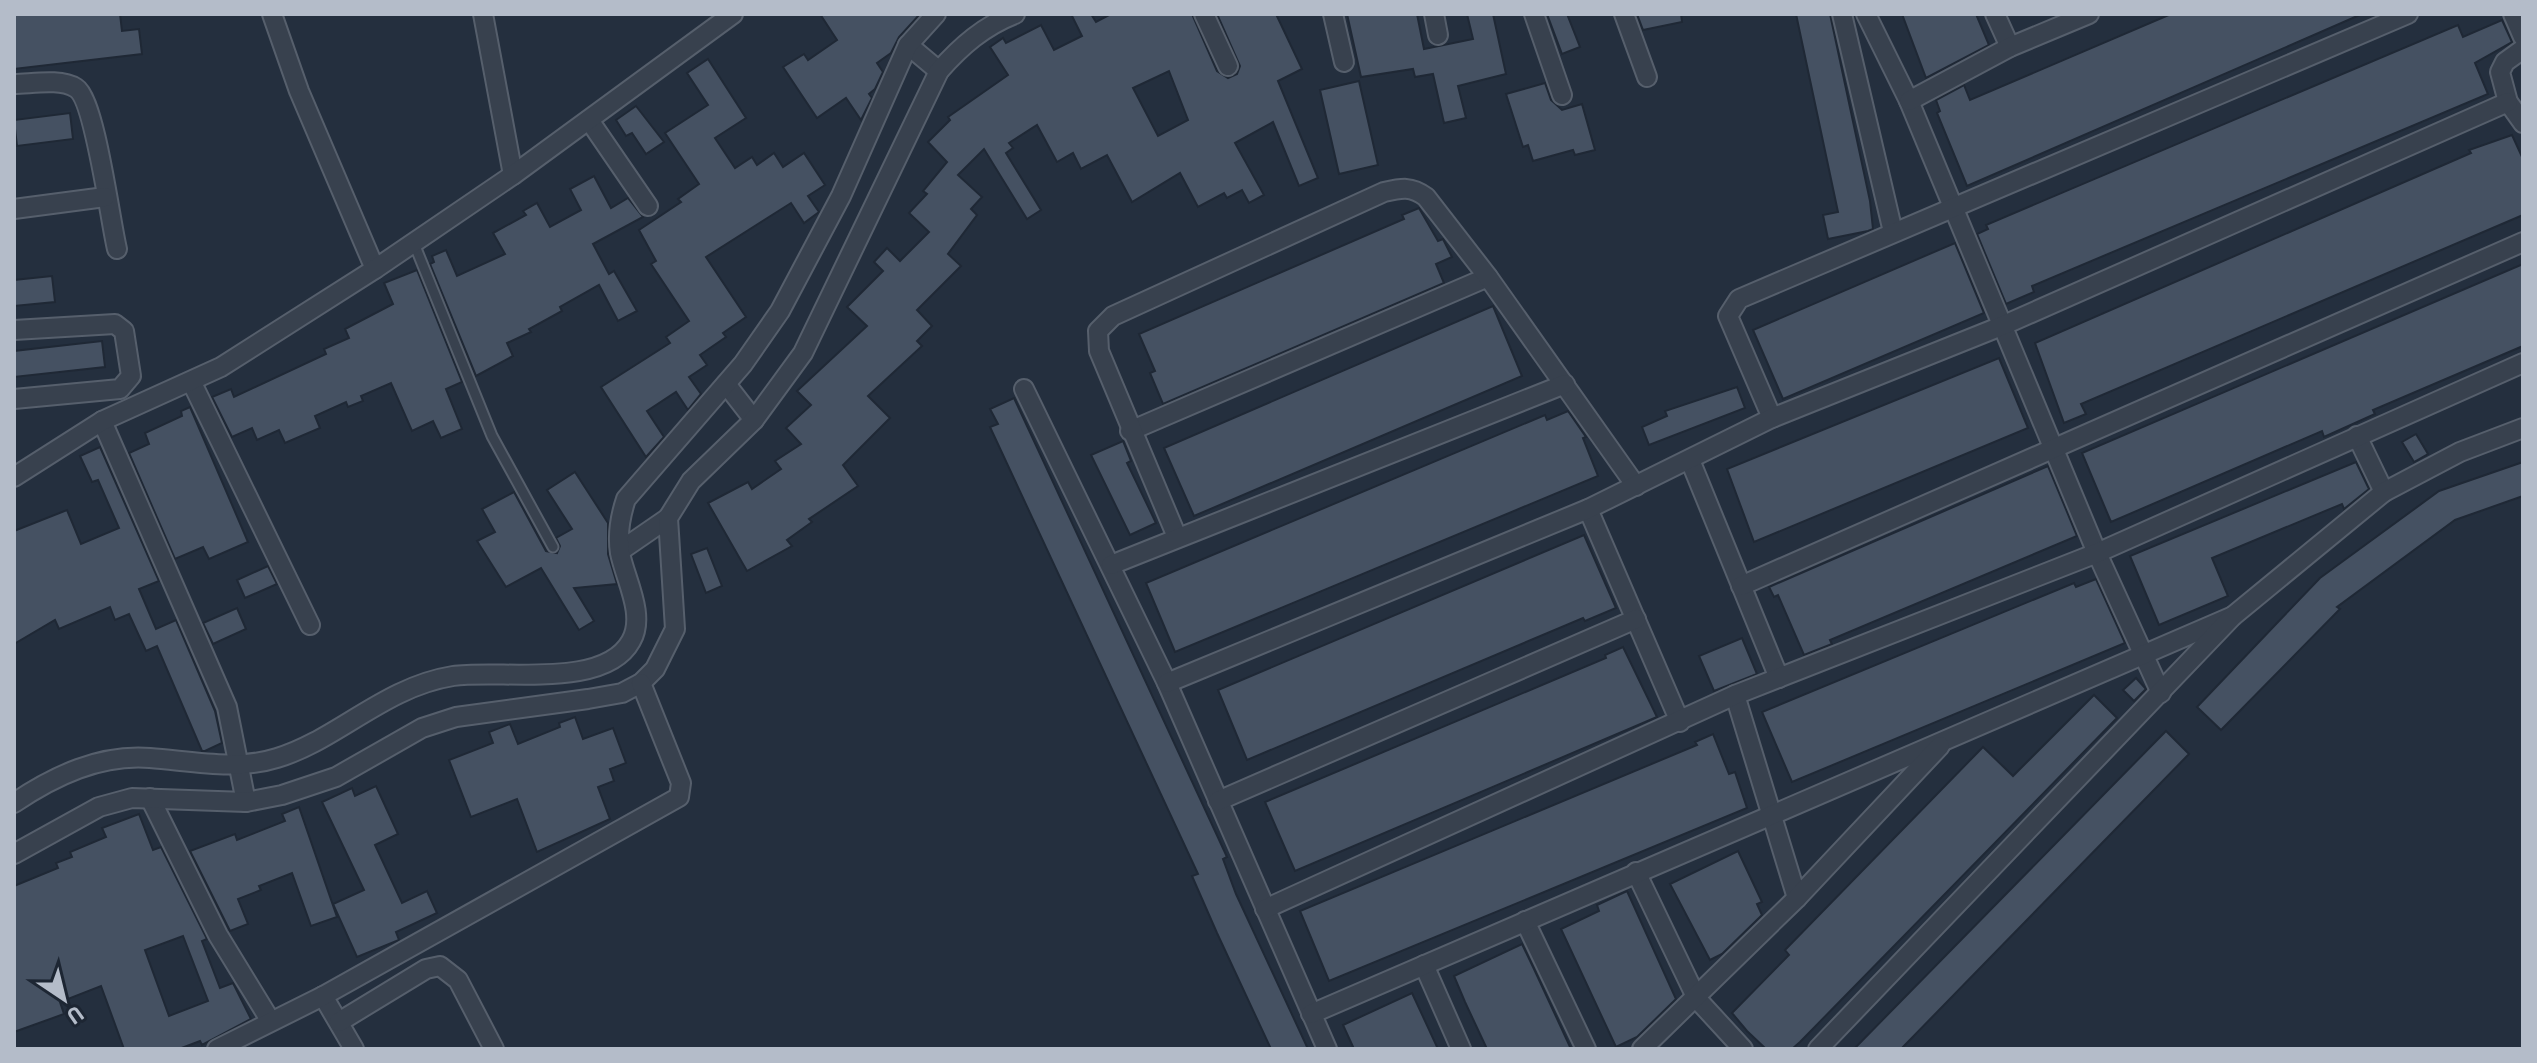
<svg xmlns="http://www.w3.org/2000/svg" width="2537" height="1063" font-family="Barlow,sans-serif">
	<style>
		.building { fill: #455162; stroke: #1f2835; stroke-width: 2; fill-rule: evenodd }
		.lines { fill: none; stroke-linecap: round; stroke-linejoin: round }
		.service-casing { stroke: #565f6c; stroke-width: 13 }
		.minor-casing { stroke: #565f6c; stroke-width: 22 }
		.service { stroke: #38414e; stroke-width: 9 }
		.minor { stroke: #38414e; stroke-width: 18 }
	</style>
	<rect width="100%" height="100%" fill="#242f3e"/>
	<!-- building -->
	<g class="building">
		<polygon points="14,14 120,14 122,31 139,29 142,54 14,69"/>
		<polygon points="820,14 920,14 899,37 891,53 877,63 883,72 875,89 869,94 872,98 861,120 846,98 817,118 783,67 804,54 808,60 837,40"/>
		<path d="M1071 14H1091L1096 22 1111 14H1192L1217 71 1228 78 1237 74 1240 66 1217 14H1276L1302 69 1278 81 1318 178 1299 186 1273 122 1235 143 1264 195 1249 203 1242 190 1227 198 1224 193 1198 207 1180 173 1132 202 1107 155 1081 169 1073 153 1057 162 1037 125 1009 143 1013 148 1006 153 1041 210 1027 219 984 149 958 175 982 197 971 209 977 215 948 254 961 266 917 310 932 326 917 341 922 346 868 396 890 418 843 465 858 486 809 519 812 522 787 540 792 546 747 571 708 503 748 482 752 489 781 469 775 461 801 444 786 428 811 405 797 391 867 326 847 307 883 271 874 262 887 248 900 261 929 232 909 213 927 194 923 191 947 162 928 142 950 120 948 117 1008 75 990 47 1003 38 1006 43 1041 25 1054 50 1082 36ZM1169 71 1188 120 1158 136 1133 88Z"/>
		<polygon points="1347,14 1417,14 1424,49 1473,39 1467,14 1493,14 1506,74 1458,86 1466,118 1444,123 1433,74 1415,77 1413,69 1361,77"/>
		<polygon points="1547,14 1567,14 1580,47 1562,54"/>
		<polygon points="1637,14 1681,14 1682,22 1643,30"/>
		<polygon points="1796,14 1830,14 1870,201 1873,229 1868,231 1828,239 1823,215 1838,212"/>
		<polygon points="1902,14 1976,14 1989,45 1926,78"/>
		<polygon points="2171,14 2362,14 1967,186 1937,113 1940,111 1936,100 1964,85 1970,100"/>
		<polygon points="2502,20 2512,42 2475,63 2488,94 2032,286 2034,292 2006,304 1977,234 1988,229 1986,225 2458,25 2463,37"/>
		<polygon points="708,59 746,118 715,138 735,168 752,157 757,165 774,153 783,167 804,153 825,185 808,196 819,212 804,223 791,203 706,257 746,317 723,333 726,337 700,355 707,365 689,377 701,394 688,410 676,392 647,411 664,437 646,457 601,387 670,343 666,337 689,321 651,264 656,261 639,230 681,202 678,199 699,184 665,133 708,105 687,73"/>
		<polygon points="1359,81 1378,165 1339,174 1320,90"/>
		<polygon points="1545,83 1551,100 1562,110 1582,104 1595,150 1575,155 1573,150 1533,161 1528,145 1523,147 1506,94"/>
		<polygon points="636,106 664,142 646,154 632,133 626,136 616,120"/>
		<polygon points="70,113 73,139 17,146 14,120"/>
		<polygon points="2512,135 2523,159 2523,215 2081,404 2086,414 2064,423 2035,343 2471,153 2469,150"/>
		<polygon points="594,176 611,208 628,198 643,217 593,244 609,274 614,271 637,311 618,321 599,285 560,307 562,311 529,329 531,332 507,343 513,356 476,376 430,264 434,262 432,256 446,250 457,276 505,254 493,233 526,215 523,211 537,203 550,227 581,210 570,189"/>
		<polygon points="1419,208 1438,241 1443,239 1452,257 1436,264 1444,283 1163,404 1150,373 1155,371 1139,334 1404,219 1402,215"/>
		<polygon points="1955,243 1984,313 1783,399 1753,330"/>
		<polygon points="2523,264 2523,346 2373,410 2375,414 2324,437 2322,431 2111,522 2082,453"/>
		<polygon points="417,270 462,382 446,389 462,429 441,438 433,421 412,431 391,383 361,396 363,401 348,407 346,402 315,416 320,428 285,443 279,430 257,440 252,428 232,437 212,397 231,389 234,397 326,354 324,349 349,338 345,329 393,304 384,283"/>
		<polygon points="52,276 55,302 14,306 14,280"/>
		<polygon points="1493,306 1522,376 1194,516 1164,448"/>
		<polygon points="102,341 105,367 14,377 14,351"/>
		<polygon points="1999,358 2028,428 1754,542 1727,469"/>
		<polygon points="1737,387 1745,408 1649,445 1642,427 1667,416 1665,411"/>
		<polygon points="1014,398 1215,831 1227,857 1223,859 1236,894 1308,1049 1271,1049 1217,933 1192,876 1198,874 990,427 998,424 990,409"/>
		<polygon points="190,407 248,542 209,559 203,547 175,559 129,453 149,444 145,433 182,416 181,411"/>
		<polygon points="1568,411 1586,437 1583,438 1598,476 1175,652 1146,583 1545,415 1547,420"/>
		<polygon points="2416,434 2428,454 2414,462 2402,442"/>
		<polygon points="1123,441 1131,461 1127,463 1156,523 1130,535 1091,455"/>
		<polygon points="100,447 159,581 139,589 156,629 176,620 215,711 222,743 205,751 202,751 157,646 146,651 129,614 115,620 110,607 59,629 55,620 14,644 14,531 67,510 81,544 119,528 98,480 92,482 80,456"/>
		<polygon points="2356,462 2369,489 2344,509 2342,504 2212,558 2228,596 2159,625 2130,556"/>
		<polygon points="2523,462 2523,496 2455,520 2337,607 2340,609 2221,730 2197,707 2320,578 2335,567 2439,491"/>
		<polygon points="2048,466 2077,536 1830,640 1832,644 1804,655 1778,595 1774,597 1769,587"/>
		<polygon points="575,472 608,523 608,554 617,584 574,588 594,621 579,630 541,568 506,587 477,541 495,532 482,509 514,492 546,551 557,553 560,546 556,538 572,529 547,490"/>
		<polygon points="1584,535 1616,608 1585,621 1583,618 1247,760 1218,690"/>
		<polygon points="707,548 722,586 706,593 691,554"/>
		<polygon points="268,566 277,584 245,598 237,580"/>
		<polygon points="2096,579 2125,643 1792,782 1762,712 2074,583 2076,587"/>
		<polygon points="237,608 246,629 213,644 203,623"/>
		<polygon points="1742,638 1757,674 1714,691 1699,656"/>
		<polygon points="1623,647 1657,717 1295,871 1265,802 1606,658 1605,655"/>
		<polygon points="2136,678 2146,689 2134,701 2123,690"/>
		<polygon points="2094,695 2117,718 1800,1042 1792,1049 1766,1049 1747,1031 1732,1013 1789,955 1785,950 1983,747 2013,776"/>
		<polygon points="575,717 583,739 613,728 626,763 610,769 614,781 598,787 610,819 537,852 517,799 471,817 449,760 493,743 489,732 510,724 518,744 560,727 559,723"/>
		<polygon points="2166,731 2189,754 1981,967 1901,1049 1854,1049"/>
		<polygon points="1713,734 1729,774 1735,772 1747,808 1329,981 1300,911 1697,745 1695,742"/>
		<polygon points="376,786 398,834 375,845 402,903 427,891 437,913 396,932 399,940 357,957 333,904 364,890 322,802 352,788 355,796"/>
		<polygon points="299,807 337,917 311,926 292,873 259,886 261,890 238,899 248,924 230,931 190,851 235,834 237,840 285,821 282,814"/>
		<path d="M139 814 153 850 161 847 207 939 202 941 220 988 233 983 251 1019 202 1045 200 1041 179 1049H124L101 986 60 1002 64 1014 14 1032V886L58 868 56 863 72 857 70 852 106 837 102 828ZM183 936 208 1001 169 1016 145 950Z"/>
		<polygon points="1738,851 1762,902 1757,904 1762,915 1722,954 1710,960 1670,884"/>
		<polygon points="1627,891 1676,999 1637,1037 1616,1047 1561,929 1599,911 1597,905"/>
		<polygon points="1522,944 1534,969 1571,1049 1487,1049 1465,1002 1454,976"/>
		<polygon points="1412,993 1438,1049 1354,1049 1343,1025"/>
	</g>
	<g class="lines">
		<defs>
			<polyline id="service" points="413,241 492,436 553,547"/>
			<g id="minor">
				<polyline points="272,14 299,91 375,269"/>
				<polyline points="483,14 513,175"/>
				<polyline points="1204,14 1228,66"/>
				<polyline points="1333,14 1344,62"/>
				<polyline points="1434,14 1438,35"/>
				<polyline points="1534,14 1562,95"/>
				<polyline points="1624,14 1647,77"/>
				<polyline points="1842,14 1893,232"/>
				<polyline points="1866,14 1909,101 2097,553 2161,693"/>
				<polyline points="1995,14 2010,47"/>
				<polyline points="2513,14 2523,37"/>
				<polyline points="908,45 939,71"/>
				<polyline points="2523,49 2505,62 2500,72 2508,102 2523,123"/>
				<path d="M14 84C31 84 60 78 76 88 95 100 110 220 117 249"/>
				<polyline points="1909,101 2010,47 2089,14"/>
				<polyline points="589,120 648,206"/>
				<polyline points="14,209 105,197"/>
				<polyline points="14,330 115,324 124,331 131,376 120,389 14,399"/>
				<polyline points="192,383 310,625"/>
				<polyline points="726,384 754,420"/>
				<polyline points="1024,389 1167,683 1327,1049"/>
				<polyline points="1772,418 1728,316 1739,299 2408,14"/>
				<polyline points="102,421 227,707 246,802"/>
				<polyline points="1130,431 1488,277"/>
				<polyline points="2357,436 2384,492"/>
				<polyline points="1690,460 1779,678"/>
				<polyline points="14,477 102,421 221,367 375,269 513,175 733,14"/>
				<polyline points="1588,509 1680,722"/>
				<path d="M1177 537 1099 351 1098 331 1113 316 1384 192C1402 188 1411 186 1426 197L1488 277 1636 486"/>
				<polyline points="620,551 668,518"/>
				<polyline points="1111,565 1565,384"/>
				<polyline points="1741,586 2523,242"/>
				<polyline points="1167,683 1588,509 1772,418 2004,325 2508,102"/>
				<polyline points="1735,695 1797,898"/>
				<polyline points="150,798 218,935 270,1020"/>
				<polyline points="1218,801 1636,619"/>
				<path d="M14 803C54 776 100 754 150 758 191 761 236 771 277 758 337 740 384 687 453 676 500 669 604 690 631 641 646 615 625 579 620 553 617 534 620 517 626 499L743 364 780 311 841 196 908 45 936 14"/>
				<path d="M14 854 99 807 132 798 246 802 282 795 336 777 422 728 456 717 588 699 622 693 641 683 655 669 675 629 668 518 691 481 754 420 803 353 939 71C961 46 984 26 1015 14"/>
				<polyline points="1636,872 1697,999 1743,1049"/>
				<polyline points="1265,909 1735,695 2097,553 2523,363"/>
				<polyline points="1525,921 1586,1049"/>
				<polyline points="1424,965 1461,1049"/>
				<polyline points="323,996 354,1049"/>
				<polyline points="1311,1014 2233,616"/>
				<polyline points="339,1022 426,969 440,966 458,980 494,1049"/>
				<polyline points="217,1049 323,996 679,797 681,783 641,683"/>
				<polyline points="1642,1049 1797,898 1940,746"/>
				<polyline points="1818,1049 2233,616 2384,492 2460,452 2523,428"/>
			</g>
		</defs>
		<!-- service casing -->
		<use href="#service" class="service-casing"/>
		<!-- minor casing -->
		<use href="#minor" class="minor-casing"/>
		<!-- service -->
		<use href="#service" class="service"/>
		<!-- minor -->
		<use href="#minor" class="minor"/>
	</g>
	<!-- border -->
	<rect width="2537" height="1063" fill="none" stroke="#b4bcc9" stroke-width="32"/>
	<!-- north arrow -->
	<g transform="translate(64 999) rotate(145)" stroke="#1d2633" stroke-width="6" paint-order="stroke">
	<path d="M0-6L14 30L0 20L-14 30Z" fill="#b4bcc9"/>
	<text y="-12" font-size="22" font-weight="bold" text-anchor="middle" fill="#b4bcc9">U</text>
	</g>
</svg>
